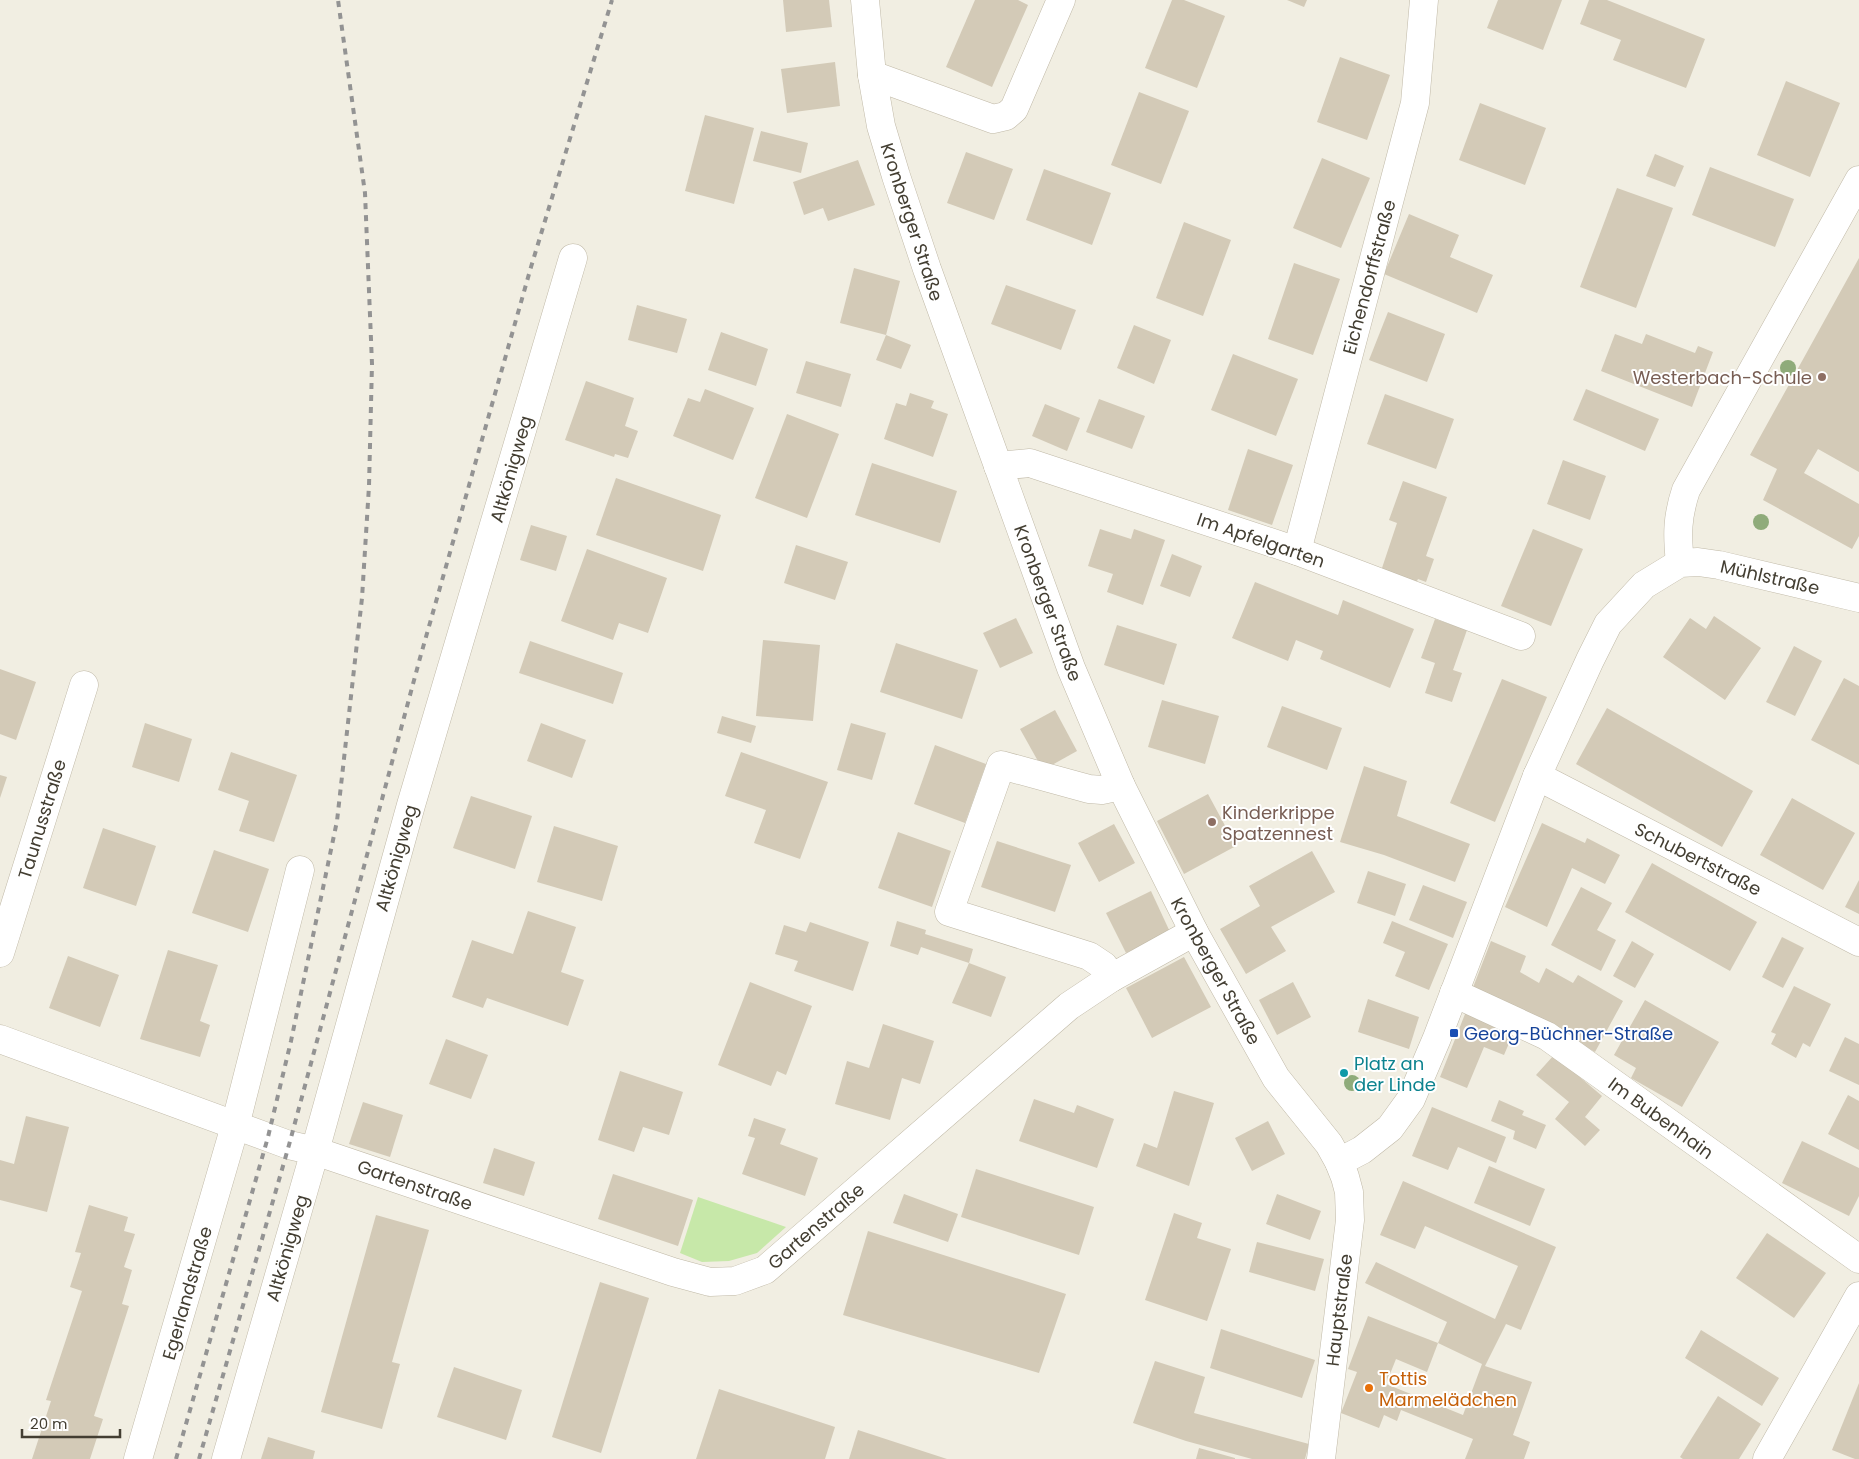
<svg xmlns="http://www.w3.org/2000/svg" width="1859" height="1459" font-family="Poppins,sans-serif">
	<style>
		.green { fill: #c7e8a9 }
		.building { fill: #d3cab7; fill-rule: evenodd }
		.lines { fill: none; stroke-linecap: round; stroke-linejoin: round }
		.minor-casing { stroke: #c0b9a7; stroke-width: 29 }
		.minor { stroke: #fff; stroke-width: 28 }
		.rail { stroke: #939393; stroke-width: 4; stroke-dasharray: 6 6; stroke-linecap: butt }
		.tree { fill: #8fab7a }
		.education-dot { fill: #8d6e63; stroke: #fff; stroke-width: 2 }
		.transit-dot { fill: #1a4fb4; stroke: #fff; stroke-width: 2 }
		.culture-dot { fill: #0f9aa8; stroke: #fff; stroke-width: 2 }
		.food-dot { fill: #e8710a; stroke: #fff; stroke-width: 2 }
		.labels { text-anchor: middle; dominant-baseline: central; stroke-width: 4; stroke-linejoin: round; paint-order: stroke }
		.street-label { font-size: 18px; fill: #433e32; stroke: #fff }
		.education-label { font-size: 18px; fill: #785e54; stroke: #fff; text-anchor: end }
		.transit-label { font-size: 18px; fill: #164399; stroke: #fff; text-anchor: start }
		.culture-label { font-size: 18px; fill: #0d838f; stroke: #fff; text-anchor: start }
		.food-label { font-size: 18px; fill: #c56008; stroke: #fff; text-anchor: start }
	</style>
	<rect width="100%" height="100%" fill="#f1eee2"/>
	<!-- green -->
	<polygon class="green" points="698,1197 786,1227 757,1253 729,1261 702,1262 680,1253"/>
	<!-- building -->
	<g class="building">
		<polygon points="783,0 829,0 832,27 786,32"/>
		<polygon points="975,0 1018,0 1028,5 992,87 946,67"/>
		<polygon points="1172,0 1184,0 1225,16 1197,88 1145,68"/>
		<polygon points="1287,0 1307,0 1304,7"/>
		<polygon points="1498,0 1562,0 1543,50 1487,28"/>
		<polygon points="1589,0 1607,0 1705,39 1686,88 1613,60 1621,40 1580,24"/>
		<polygon points="1340,57 1390,75 1367,140 1317,122"/>
		<polygon points="835,62 840,106 787,113 781,69"/>
		<polygon points="1786,81 1840,103 1810,177 1757,155"/>
		<polygon points="1139,92 1189,111 1161,184 1111,165"/>
		<polygon points="1480,103 1546,128 1525,185 1459,160"/>
		<polygon points="705,115 754,128 734,204 685,191"/>
		<polygon points="761,131 808,143 801,173 753,161"/>
		<polygon points="966,152 1013,169 994,220 947,203"/>
		<polygon points="1655,154 1684,166 1675,187 1646,176"/>
		<polygon points="1322,158 1370,178 1341,248 1293,228"/>
		<polygon points="858,160 875,205 828,221 823,208 804,215 793,182"/>
		<polygon points="1710,167 1794,199 1775,247 1692,215"/>
		<polygon points="1044,169 1111,193 1092,245 1026,220"/>
		<polygon points="1617,188 1673,208 1636,308 1580,287"/>
		<polygon points="1409,214 1459,235 1450,257 1493,275 1477,313 1384,274"/>
		<polygon points="1184,222 1231,240 1203,316 1156,298"/>
		<polygon points="1859,258 1859,472 1818,449 1804,473 1859,504 1859,536 1852,549 1763,500 1777,469 1750,455"/>
		<polygon points="1294,263 1340,279 1313,355 1268,339"/>
		<polygon points="854,268 900,281 886,335 911,345 901,369 876,360 886,335 840,323"/>
		<polygon points="1006,285 1076,310 1061,350 991,324"/>
		<polygon points="637,305 687,319 677,353 628,340"/>
		<polygon points="1388,312 1445,334 1427,382 1369,360"/>
		<polygon points="1134,325 1171,340 1154,384 1117,368"/>
		<polygon points="721,332 768,349 756,386 708,370"/>
		<polygon points="1615,334 1642,344 1646,334 1695,353 1698,346 1713,352 1692,407 1601,371"/>
		<polygon points="1233,354 1298,379 1276,436 1211,410"/>
		<polygon points="806,361 851,374 841,407 796,393"/>
		<polygon points="586,381 634,398 625,426 638,431 628,458 615,454 614,457 565,440"/>
		<polygon points="705,389 754,408 733,460 673,436 688,398 700,402"/>
		<polygon points="1586,389 1659,419 1645,451 1573,420"/>
		<polygon points="910,393 934,401 931,408 948,414 933,457 884,439 896,403 906,406"/>
		<polygon points="1385,394 1454,419 1436,469 1367,444"/>
		<polygon points="1099,399 1145,416 1132,449 1086,432"/>
		<polygon points="1045,404 1080,418 1067,451 1032,436"/>
		<polygon points="787,414 839,434 807,518 755,498"/>
		<polygon points="1248,449 1293,465 1272,525 1228,510"/>
		<polygon points="1563,460 1606,476 1590,520 1547,504"/>
		<polygon points="872,463 957,491 940,543 855,515"/>
		<polygon points="616,478 721,515 703,571 596,535"/>
		<polygon points="1403,481 1447,497 1426,556 1434,559 1426,582 1418,579 1416,583 1381,571 1397,523 1389,520"/>
		<polygon points="531,525 567,536 556,571 520,560"/>
		<polygon points="1100,529 1131,539 1134,529 1165,540 1143,605 1107,592 1113,574 1088,566"/>
		<polygon points="1533,529 1583,549 1551,626 1501,606"/>
		<polygon points="796,545 848,562 835,600 784,583"/>
		<polygon points="587,549 667,578 648,633 619,623 613,640 561,621"/>
		<polygon points="1172,554 1202,566 1190,597 1160,586"/>
		<polygon points="1255,582 1338,615 1343,600 1414,629 1390,688 1320,659 1323,651 1296,640 1288,661 1232,638"/>
		<polygon points="1714,616 1761,648 1725,700 1663,657 1690,618 1706,629"/>
		<polygon points="1016,618 1033,653 1000,668 983,633"/>
		<polygon points="1435,619 1467,630 1453,670 1462,673 1452,702 1425,693 1435,663 1421,658"/>
		<polygon points="1117,625 1177,644 1164,685 1104,665"/>
		<polygon points="763,640 820,645 813,721 756,716"/>
		<polygon points="530,641 623,673 613,704 519,673"/>
		<polygon points="896,643 978,670 962,719 880,692"/>
		<polygon points="1794,646 1822,661 1795,716 1766,702"/>
		<polygon points="0,669 36,682 16,740 0,734"/>
		<polygon points="1844,678 1859,686 1859,765 1811,740"/>
		<polygon points="1502,679 1547,697 1495,822 1450,803"/>
		<polygon points="1162,700 1219,716 1205,764 1148,747"/>
		<polygon points="1282,706 1342,728 1327,770 1267,747"/>
		<polygon points="1607,708 1753,791 1722,847 1576,764"/>
		<polygon points="1055,710 1077,751 1043,770 1020,729"/>
		<polygon points="722,716 756,726 751,743 717,733"/>
		<polygon points="145,723 192,739 179,782 132,767"/>
		<polygon points="541,723 586,740 572,778 527,761"/>
		<polygon points="851,723 886,733 872,780 837,770"/>
		<polygon points="935,745 986,764 965,823 914,804"/>
		<polygon points="231,752 297,775 274,842 239,831 249,801 218,790"/>
		<polygon points="741,752 828,782 800,859 754,843 766,810 725,796"/>
		<polygon points="1364,766 1407,781 1397,816 1470,844 1455,882 1384,855 1340,842"/>
		<polygon points="0,775 7,777 0,798"/>
		<polygon points="1208,794 1236,846 1184,874 1157,821"/>
		<polygon points="471,796 532,816 515,869 453,848"/>
		<polygon points="1792,798 1855,833 1823,890 1760,855"/>
		<polygon points="1542,823 1585,843 1587,838 1620,855 1605,884 1572,868 1547,927 1505,907"/>
		<polygon points="1114,824 1135,863 1099,882 1078,843"/>
		<polygon points="554,826 618,846 602,901 537,882"/>
		<polygon points="103,828 156,846 136,906 83,888"/>
		<polygon points="898,832 951,851 932,907 878,888"/>
		<polygon points="997,841 1071,865 1055,912 981,887"/>
		<polygon points="214,850 269,869 248,932 192,913"/>
		<polygon points="1312,851 1335,892 1271,927 1286,951 1246,974 1220,929 1260,906 1249,886"/>
		<polygon points="1652,863 1757,922 1730,971 1625,912"/>
		<polygon points="1368,871 1406,884 1395,916 1357,903"/>
		<polygon points="1859,880 1859,914 1845,907"/>
		<polygon points="1423,885 1467,902 1453,938 1409,920"/>
		<polygon points="1581,887 1612,903 1597,930 1616,940 1601,971 1551,945"/>
		<polygon points="1151,891 1170,932 1126,953 1106,913"/>
		<polygon points="528,911 576,927 561,972 584,980 568,1026 487,998 483,1008 452,997 472,940 513,954"/>
		<polygon points="897,921 926,930 925,934 973,949 969,963 921,947 918,955 890,946"/>
		<polygon points="1392,921 1448,944 1429,990 1395,976 1405,952 1383,943"/>
		<polygon points="810,922 869,942 853,991 794,971 798,961 775,954 784,925 806,932"/>
		<polygon points="1782,937 1804,948 1783,988 1762,977"/>
		<polygon points="1491,941 1526,956 1520,972 1539,983 1546,968 1573,983 1578,975 1623,1001 1595,1052 1501,999 1472,990"/>
		<polygon points="1632,941 1654,954 1635,988 1613,976"/>
		<polygon points="168,950 218,965 200,1021 210,1025 200,1057 140,1039"/>
		<polygon points="68,956 119,975 100,1027 49,1008"/>
		<polygon points="1184,957 1211,1007 1152,1038 1126,988"/>
		<polygon points="969,963 1006,977 991,1017 952,1003"/>
		<polygon points="750,982 812,1006 786,1075 777,1071 771,1086 718,1065"/>
		<polygon points="1293,982 1311,1017 1277,1035 1259,1000"/>
		<polygon points="1794,986 1831,1004 1810,1047 1803,1043 1796,1058 1771,1044 1776,1034 1771,1032"/>
		<polygon points="1368,999 1419,1017 1409,1049 1358,1032"/>
		<polygon points="1645,1000 1719,1042 1682,1107 1631,1078 1636,1068 1614,1055"/>
		<polygon points="1467,1009 1515,1029 1504,1055 1484,1047 1467,1088 1440,1077"/>
		<polygon points="883,1024 934,1041 920,1084 902,1078 890,1120 835,1104 847,1061 869,1068"/>
		<polygon points="1845,1037 1859,1044 1859,1085 1829,1071"/>
		<polygon points="446,1039 488,1055 471,1099 429,1084"/>
		<polygon points="1554,1055 1602,1096 1585,1117 1600,1130 1585,1146 1555,1119 1569,1102 1536,1075"/>
		<polygon points="620,1071 683,1092 669,1135 643,1127 634,1152 598,1140"/>
		<polygon points="1174,1091 1214,1103 1189,1186 1136,1166 1144,1143 1157,1148"/>
		<polygon points="1848,1095 1859,1101 1859,1150 1828,1134"/>
		<polygon points="1034,1099 1074,1113 1077,1105 1114,1119 1097,1168 1019,1141"/>
		<polygon points="1499,1100 1524,1111 1522,1115 1546,1125 1536,1149 1513,1139 1515,1131 1491,1121"/>
		<polygon points="363,1102 403,1115 390,1157 349,1144"/>
		<polygon points="1432,1107 1506,1137 1496,1163 1458,1147 1448,1170 1412,1156"/>
		<polygon points="26,1116 69,1127 47,1212 0,1200 0,1160 14,1164"/>
		<polygon points="754,1118 786,1129 780,1144 818,1158 805,1196 742,1174 755,1138 748,1136"/>
		<polygon points="1268,1121 1285,1154 1252,1171 1235,1138"/>
		<polygon points="1802,1141 1859,1168 1859,1196 1849,1216 1782,1183"/>
		<polygon points="494,1148 535,1162 524,1196 483,1183"/>
		<polygon points="1489,1166 1545,1189 1530,1226 1474,1203"/>
		<polygon points="976,1169 1094,1207 1079,1255 961,1217"/>
		<polygon points="613,1174 693,1200 678,1246 598,1219"/>
		<path d="M1403 1181 1556 1247 1521 1330 1506 1324 1485 1366 1532 1382 1513 1435 1530 1442 1524 1459H1465L1473 1439 1401 1410 1397 1421 1384 1415 1379 1428 1341 1413 1357 1372 1348 1369 1368 1316 1438 1343 1447 1322 1365 1283 1376 1262 1495 1319 1518 1266 1425 1226 1415 1249 1380 1235ZM1438 1343 1482 1364 1463 1415 1386 1384 1396 1359 1427 1372Z"/>
		<polygon points="904,1194 958,1214 948,1242 893,1223"/>
		<polygon points="1277,1194 1321,1211 1310,1240 1266,1224"/>
		<polygon points="89,1205 128,1217 124,1231 135,1234 124,1267 132,1270 122,1304 129,1306 94,1416 103,1419 90,1459 32,1459 51,1401 46,1400 82,1291 70,1287 81,1253 75,1252"/>
		<polygon points="1174,1213 1202,1223 1197,1238 1231,1249 1207,1321 1145,1300"/>
		<polygon points="376,1215 429,1230 392,1362 400,1364 382,1429 321,1412"/>
		<polygon points="868,1231 1066,1294 1039,1373 843,1315"/>
		<polygon points="1767,1233 1826,1273 1794,1318 1736,1278"/>
		<polygon points="1257,1242 1324,1259 1315,1291 1249,1272"/>
		<polygon points="600,1282 649,1298 601,1453 552,1437"/>
		<polygon points="1221,1329 1315,1360 1302,1398 1210,1368"/>
		<polygon points="1701,1330 1779,1378 1762,1406 1685,1358"/>
		<polygon points="1155,1361 1205,1377 1194,1413 1309,1444 1305,1459 1252,1459 1186,1441 1133,1423"/>
		<polygon points="454,1367 522,1390 506,1440 437,1417"/>
		<polygon points="1859,1383 1859,1459 1855,1459 1832,1450"/>
		<polygon points="719,1389 835,1427 825,1459 696,1459"/>
		<polygon points="1718,1396 1761,1424 1739,1459 1683,1459 1680,1457"/>
		<polygon points="858,1430 947,1459 849,1459"/>
		<polygon points="268,1437 315,1451 313,1459 261,1459"/>
		<polygon points="1199,1448 1235,1458 1235,1459 1196,1459"/>
	</g>
	<g class="lines">
		<defs>
			<g id="minor">
				<polyline points="865,0 872,75 881,126 896,176 927,269 1071,668 1121,786 1194,932 1276,1078 1329,1144 1339,1162 1345,1177 1349,1192 1350,1220 1321,1459"/>
				<polyline points="872,75 993,119 1006,116 1014,109 1061,0"/>
				<polyline points="998,466 1030,463 1297,551 1521,636"/>
				<polyline points="1297,551 1415,103 1424,0"/>
				<path d="M1680 563C1677 535 1677 517 1686 490L1859 180"/>
				<polyline points="1537,776 1859,942"/>
				<polyline points="0,953 84,685"/>
				<polyline points="1111,978 1104,966 1089,956 949,912 1001,765 1089,789 1102,790 1121,786"/>
				<polyline points="1454,993 1547,1036 1859,1259"/>
				<polyline points="0,1039 289,1145 315,1151 673,1272 710,1282 735,1281 765,1270 1069,1006 1111,978 1194,932"/>
				<polyline points="1339,1162 1362,1150 1390,1128 1411,1099 1437,1038 1537,776 1590,660 1608,624 1644,585 1680,563 1698,562 1719,565 1859,598"/>
				<polyline points="138,1459 235,1126 300,870"/>
				<polyline points="226,1459 315,1151 411,805 573,258"/>
				<polyline points="1767,1459 1859,1296"/>
			</g>
		</defs>
		<!-- minor casing -->
		<use href="#minor" class="minor-casing"/>
		<!-- minor -->
		<use href="#minor" class="minor"/>
		<!-- rail -->
		<g class="rail">
			<polyline points="176,1459 268,1137 291,1041 337,821 362,598 369,486 372,364 365,193 338,0"/>
			<polyline points="199,1459 289,1145 420,658 531,267 612,0"/>
		</g>
	</g>
	<!-- trees -->
	<g class="tree">
		<circle cx="1788" cy="368" r="8"/>
		<circle cx="1761" cy="522" r="8"/>
		<circle cx="1352" cy="1083" r="8"/>
	</g>
	<!-- markers -->
	<g class="education-dot">
		<circle cx="1822" cy="377" r="5"/>
		<circle cx="1212" cy="822" r="5"/>
	</g>
	<rect class="transit-dot" x="1449" y="1028" width="10" height="10" rx="2.5"/>
	<circle class="culture-dot" cx="1344" cy="1073" r="5"/>
	<circle class="food-dot" cx="1369" cy="1388" r="5"/>
	<g class="labels">
		<!-- street labels -->
		<g class="street-label">
			<text transform="translate(912 222) rotate(72)">Kronberger Straße</text>
			<text transform="translate(1369 277) rotate(-75)">Eichendorffstraße</text>
			<text transform="translate(511 469) rotate(-74)">Altkönigweg</text>
			<text transform="translate(1261 540) rotate(19)">Im Apfelgarten</text>
			<text transform="translate(1770 577) rotate(13)">Mühlstraße</text>
			<text transform="translate(1048 603) rotate(70)">Kronberger Straße</text>
			<text transform="translate(42 819) rotate(-73)">Taunusstraße</text>
			<text transform="translate(396 858) rotate(-74)">Altkönigweg</text>
			<text transform="translate(1698 859) rotate(27)">Schubertstraße</text>
			<text transform="translate(1216 971) rotate(61)">Kronberger Straße</text>
			<text transform="translate(1661 1118) rotate(36)">Im Bubenhain</text>
			<text transform="translate(415 1185) rotate(19)">Gartenstraße</text>
			<text transform="translate(816 1226) rotate(-41)">Gartenstraße</text>
			<text transform="translate(287 1248) rotate(-74)">Altkönigweg</text>
			<text transform="translate(187 1293) rotate(-74)">Egerlandstraße</text>
			<text transform="translate(1339 1310) rotate(-83)">Hauptstraße</text>
		</g>
		<!-- education labels -->
		<g class="education-label">
			<text x="1812" y="377">Westerbach-Schule</text>
			<text x="1222" y="812" text-anchor="start">Kinderkrippe<tspan x="1222" dy="21">Spatzennest</tspan></text>
		</g>
		<!-- transit labels -->
		<g class="transit-label">
			<text x="1464" y="1033">Georg-Büchner-Straße</text>
		</g>
		<!-- culture labels -->
		<g class="culture-label">
			<text x="1354" y="1063">Platz an<tspan x="1354" dy="21">der Linde</tspan></text>
		</g>
		<!-- food labels -->
		<g class="food-label">
			<text x="1379" y="1378">Tottis<tspan x="1379" dy="21">Marmelädchen</tspan></text>
		</g>
	</g>
	<!-- scale -->
	<path d="M22 1429v8h98v-8" fill="none" stroke="#433e32" stroke-width="2.5"/>
	<text x="30" y="1429" font-size="15" fill="#433e32" stroke="#ffffff" stroke-width="4" paint-order="stroke">20 m</text>
</svg>
